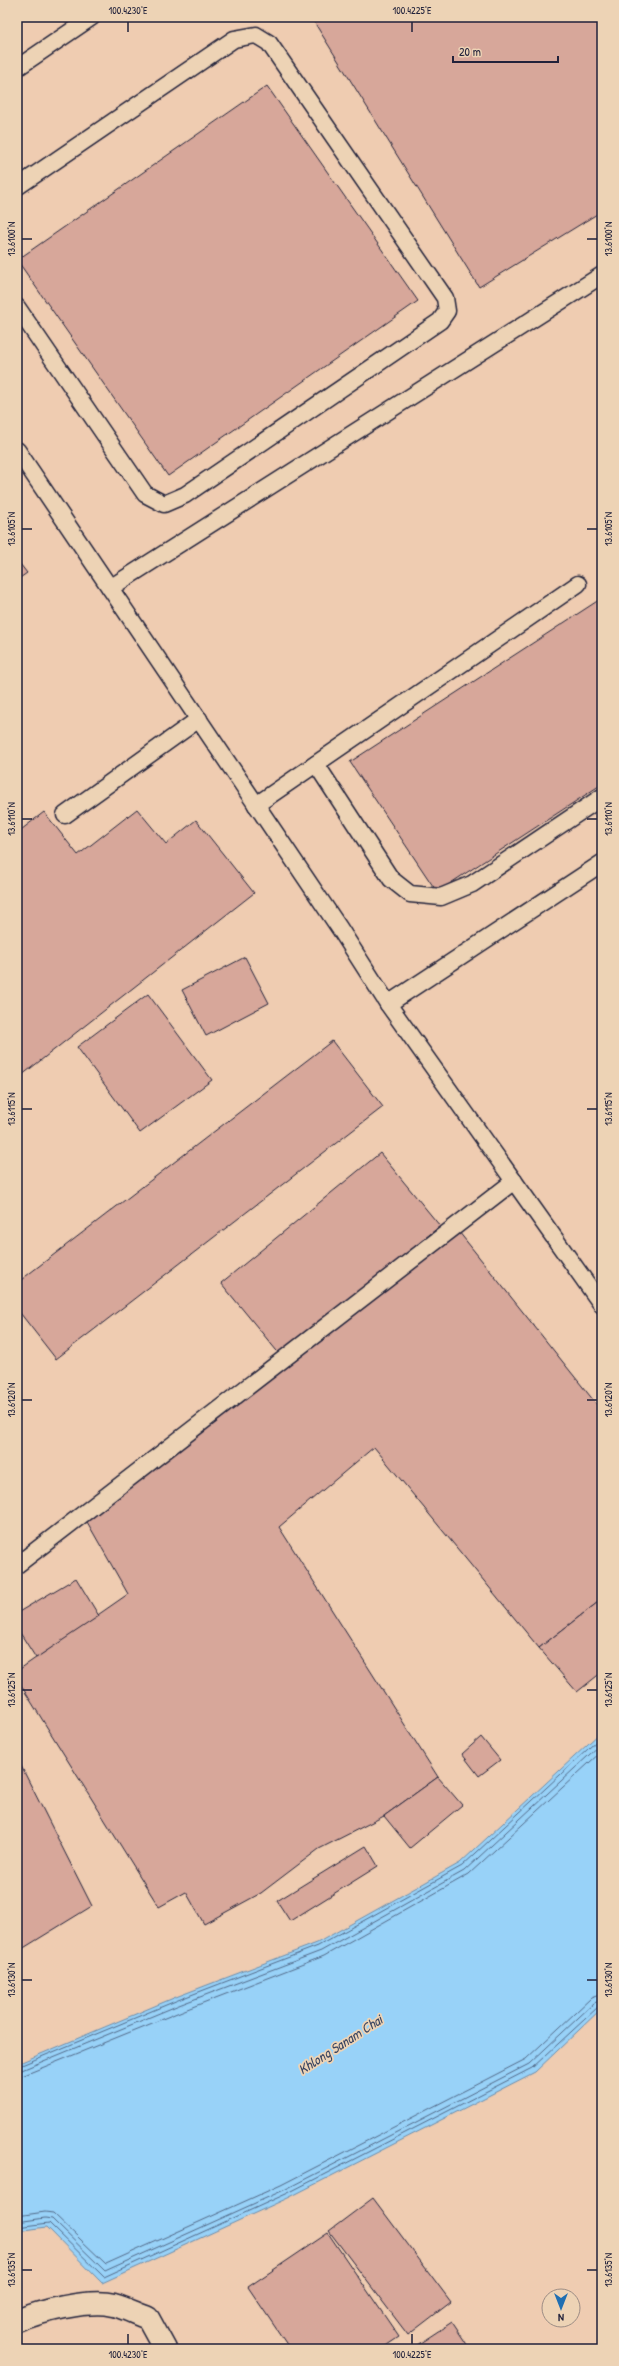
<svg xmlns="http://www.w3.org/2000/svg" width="619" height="2366" font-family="'Patrick Hand',sans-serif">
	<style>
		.water { fill: #98d2f8; stroke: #698cac }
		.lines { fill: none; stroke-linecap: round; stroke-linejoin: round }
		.shore { stroke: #516887; stroke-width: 1 }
		.building { fill: #d7a79a; stroke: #22223b }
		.service-casing { stroke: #22223b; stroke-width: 19 }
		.minor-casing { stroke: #22223b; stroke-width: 25 }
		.service { stroke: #edd3b5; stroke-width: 16 }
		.minor { stroke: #edd3b5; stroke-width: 22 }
		.ticks { fill: none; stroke: #22223b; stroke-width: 1.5 }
		.labels { text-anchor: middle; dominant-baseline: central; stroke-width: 3.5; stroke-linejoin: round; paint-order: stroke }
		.water-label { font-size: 14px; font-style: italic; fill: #3a4561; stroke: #edd3b5 }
		.neatline { fill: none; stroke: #22223b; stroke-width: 1.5 }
		.ticks-label { font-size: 10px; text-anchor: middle; fill: #22223b }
	</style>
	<rect width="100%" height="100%" fill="#efccb1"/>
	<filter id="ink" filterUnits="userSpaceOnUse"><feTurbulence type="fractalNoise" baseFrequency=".025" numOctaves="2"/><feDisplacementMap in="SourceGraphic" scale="8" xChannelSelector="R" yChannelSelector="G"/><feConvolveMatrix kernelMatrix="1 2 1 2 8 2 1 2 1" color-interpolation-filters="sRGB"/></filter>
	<g filter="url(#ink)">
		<!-- water -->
		<polygon class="water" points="602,1731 602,2008 535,2072 288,2198 102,2283 47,2227 17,2231 17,2064 176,1997 317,1943 460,1863"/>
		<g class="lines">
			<!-- shore -->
			<g class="shore">
				<polyline points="17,2067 178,2000 318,1946 462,1866 602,1736"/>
				<polyline points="17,2072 179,2005 321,1951 464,1871 602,1743"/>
				<polyline points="17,2078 182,2011 324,1956 469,1874 602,1751"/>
				<polyline points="17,2216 45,2212 53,2213 106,2264 281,2185 526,2059 591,1998 602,1994"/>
				<polyline points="17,2222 45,2218 52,2219 105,2271 284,2190 529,2064 594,2003 602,2000"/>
				<polyline points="17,2227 49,2223 104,2277 286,2194 532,2068 598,2007 602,2005"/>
			</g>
		</g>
		<!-- building -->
		<g class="building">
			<polygon points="311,17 602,17 602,211 479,287"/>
			<polygon points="267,86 418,301 168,476 17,260"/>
			<polygon points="17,560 27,573 17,580"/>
			<polygon points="602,598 602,784 437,892 350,762"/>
			<polygon points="137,809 166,844 196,820 254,893 17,1079 17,833 44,812 78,855"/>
			<polygon points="245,957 269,1003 206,1036 182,990"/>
			<polygon points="148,994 212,1080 140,1133 77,1047"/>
			<polygon points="332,1041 383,1107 56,1359 17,1309 17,1283"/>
			<polygon points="380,1153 440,1226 281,1356 221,1283"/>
			<polygon points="459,1232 602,1411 602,1599 539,1648 374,1447 279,1527 438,1777 384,1816 319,1849 261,1893 204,1924 186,1892 159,1907 17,1679 17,1671 128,1594 86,1520"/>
			<polygon points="76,1578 99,1616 36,1658 17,1628 17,1613"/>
			<polygon points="602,1599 602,1672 577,1692 539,1648"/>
			<polygon points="481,1737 500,1760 479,1776 462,1754"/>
			<polygon points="17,1758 92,1906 17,1952"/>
			<polygon points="438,1777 462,1805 410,1848 384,1816"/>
			<polygon points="366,1846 378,1866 290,1921 277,1901"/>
			<polygon points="373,2198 451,2302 408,2335 329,2231"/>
			<polygon points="328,2233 399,2337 381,2349 290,2349 248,2287"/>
			<polygon points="452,2322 470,2349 411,2349"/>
		</g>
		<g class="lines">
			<defs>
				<g id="service">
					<polyline points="17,68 92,17"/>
					<polyline points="17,187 234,39 256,35 269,43 445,298 447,311 440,321 185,495 164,504 145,494 17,307"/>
					<polyline points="17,450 340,929 388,1004 602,1305"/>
					<polyline points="110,588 602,275"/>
					<polyline points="316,764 391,879 410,894 441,897 472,884 602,797"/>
					<polyline points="256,805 578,584"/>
					<polyline points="65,815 199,719"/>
					<polyline points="388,1004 602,863"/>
					<polyline points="17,1565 514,1181"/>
				</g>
				<path id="minor" d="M17 2321C41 2311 88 2299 114 2305 125 2308 137 2314 148 2318L165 2349"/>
			</defs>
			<!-- service casing -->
			<use href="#service" class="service-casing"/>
			<!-- minor casing -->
			<use href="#minor" class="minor-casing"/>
			<!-- service -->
			<use href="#service" class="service"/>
			<!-- minor -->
			<use href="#minor" class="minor"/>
		</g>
	</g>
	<!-- ticks -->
	<path class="ticks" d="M128 22V32M412 22V32M22 239H32M587 239H597M22 529H32M587 529H597M22 819H32M587 819H597M22 1109H32M587 1109H597M22 1400H32M587 1400H597M22 1690H32M587 1690H597M22 1980H32M587 1980H597M22 2270H32M587 2270H597M128 2334V2344M412 2334V2344"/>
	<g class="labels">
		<!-- water labels -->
		<g class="water-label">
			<text transform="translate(340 2044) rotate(-33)">Khlong Sanam Chai</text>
		</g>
	</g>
	<!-- margin -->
	<rect width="619" height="2366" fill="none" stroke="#edd3b5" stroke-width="44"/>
	<!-- north arrow -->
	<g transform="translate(561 2308) rotate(180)"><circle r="19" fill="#edd3b5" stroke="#9c8c84"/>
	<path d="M0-3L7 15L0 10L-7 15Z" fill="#1f6fb2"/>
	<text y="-6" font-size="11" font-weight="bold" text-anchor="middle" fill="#22223b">N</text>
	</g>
	<!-- scale -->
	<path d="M453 56v6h105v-6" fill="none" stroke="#22223b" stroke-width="2"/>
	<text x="459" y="56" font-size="12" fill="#22223b" stroke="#edd3b5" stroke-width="3" paint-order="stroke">20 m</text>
	<rect x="22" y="22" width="575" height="2322" class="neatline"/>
	<g class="ticks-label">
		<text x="128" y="14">100.4230°E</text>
		<text x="412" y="14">100.4225°E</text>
		<text transform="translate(608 239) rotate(-90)" y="4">13.6100°N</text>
		<text transform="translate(11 239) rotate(-90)" y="4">13.6100°N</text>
		<text transform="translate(11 529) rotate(-90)" y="4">13.6105°N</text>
		<text transform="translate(608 529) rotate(-90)" y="4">13.6105°N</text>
		<text transform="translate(608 819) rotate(-90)" y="4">13.6110°N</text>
		<text transform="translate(11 819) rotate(-90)" y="4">13.6110°N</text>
		<text transform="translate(608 1109) rotate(-90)" y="4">13.6115°N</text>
		<text transform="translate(11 1109) rotate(-90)" y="4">13.6115°N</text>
		<text transform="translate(608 1400) rotate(-90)" y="4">13.6120°N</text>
		<text transform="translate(11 1400) rotate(-90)" y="4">13.6120°N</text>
		<text transform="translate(11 1690) rotate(-90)" y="4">13.6125°N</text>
		<text transform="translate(608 1690) rotate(-90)" y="4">13.6125°N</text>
		<text transform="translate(11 1980) rotate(-90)" y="4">13.6130°N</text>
		<text transform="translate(608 1980) rotate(-90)" y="4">13.6130°N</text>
		<text transform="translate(608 2270) rotate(-90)" y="4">13.6135°N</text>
		<text transform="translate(11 2270) rotate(-90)" y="4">13.6135°N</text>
		<text x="128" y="2358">100.4230°E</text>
		<text x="412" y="2358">100.4225°E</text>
	</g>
</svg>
